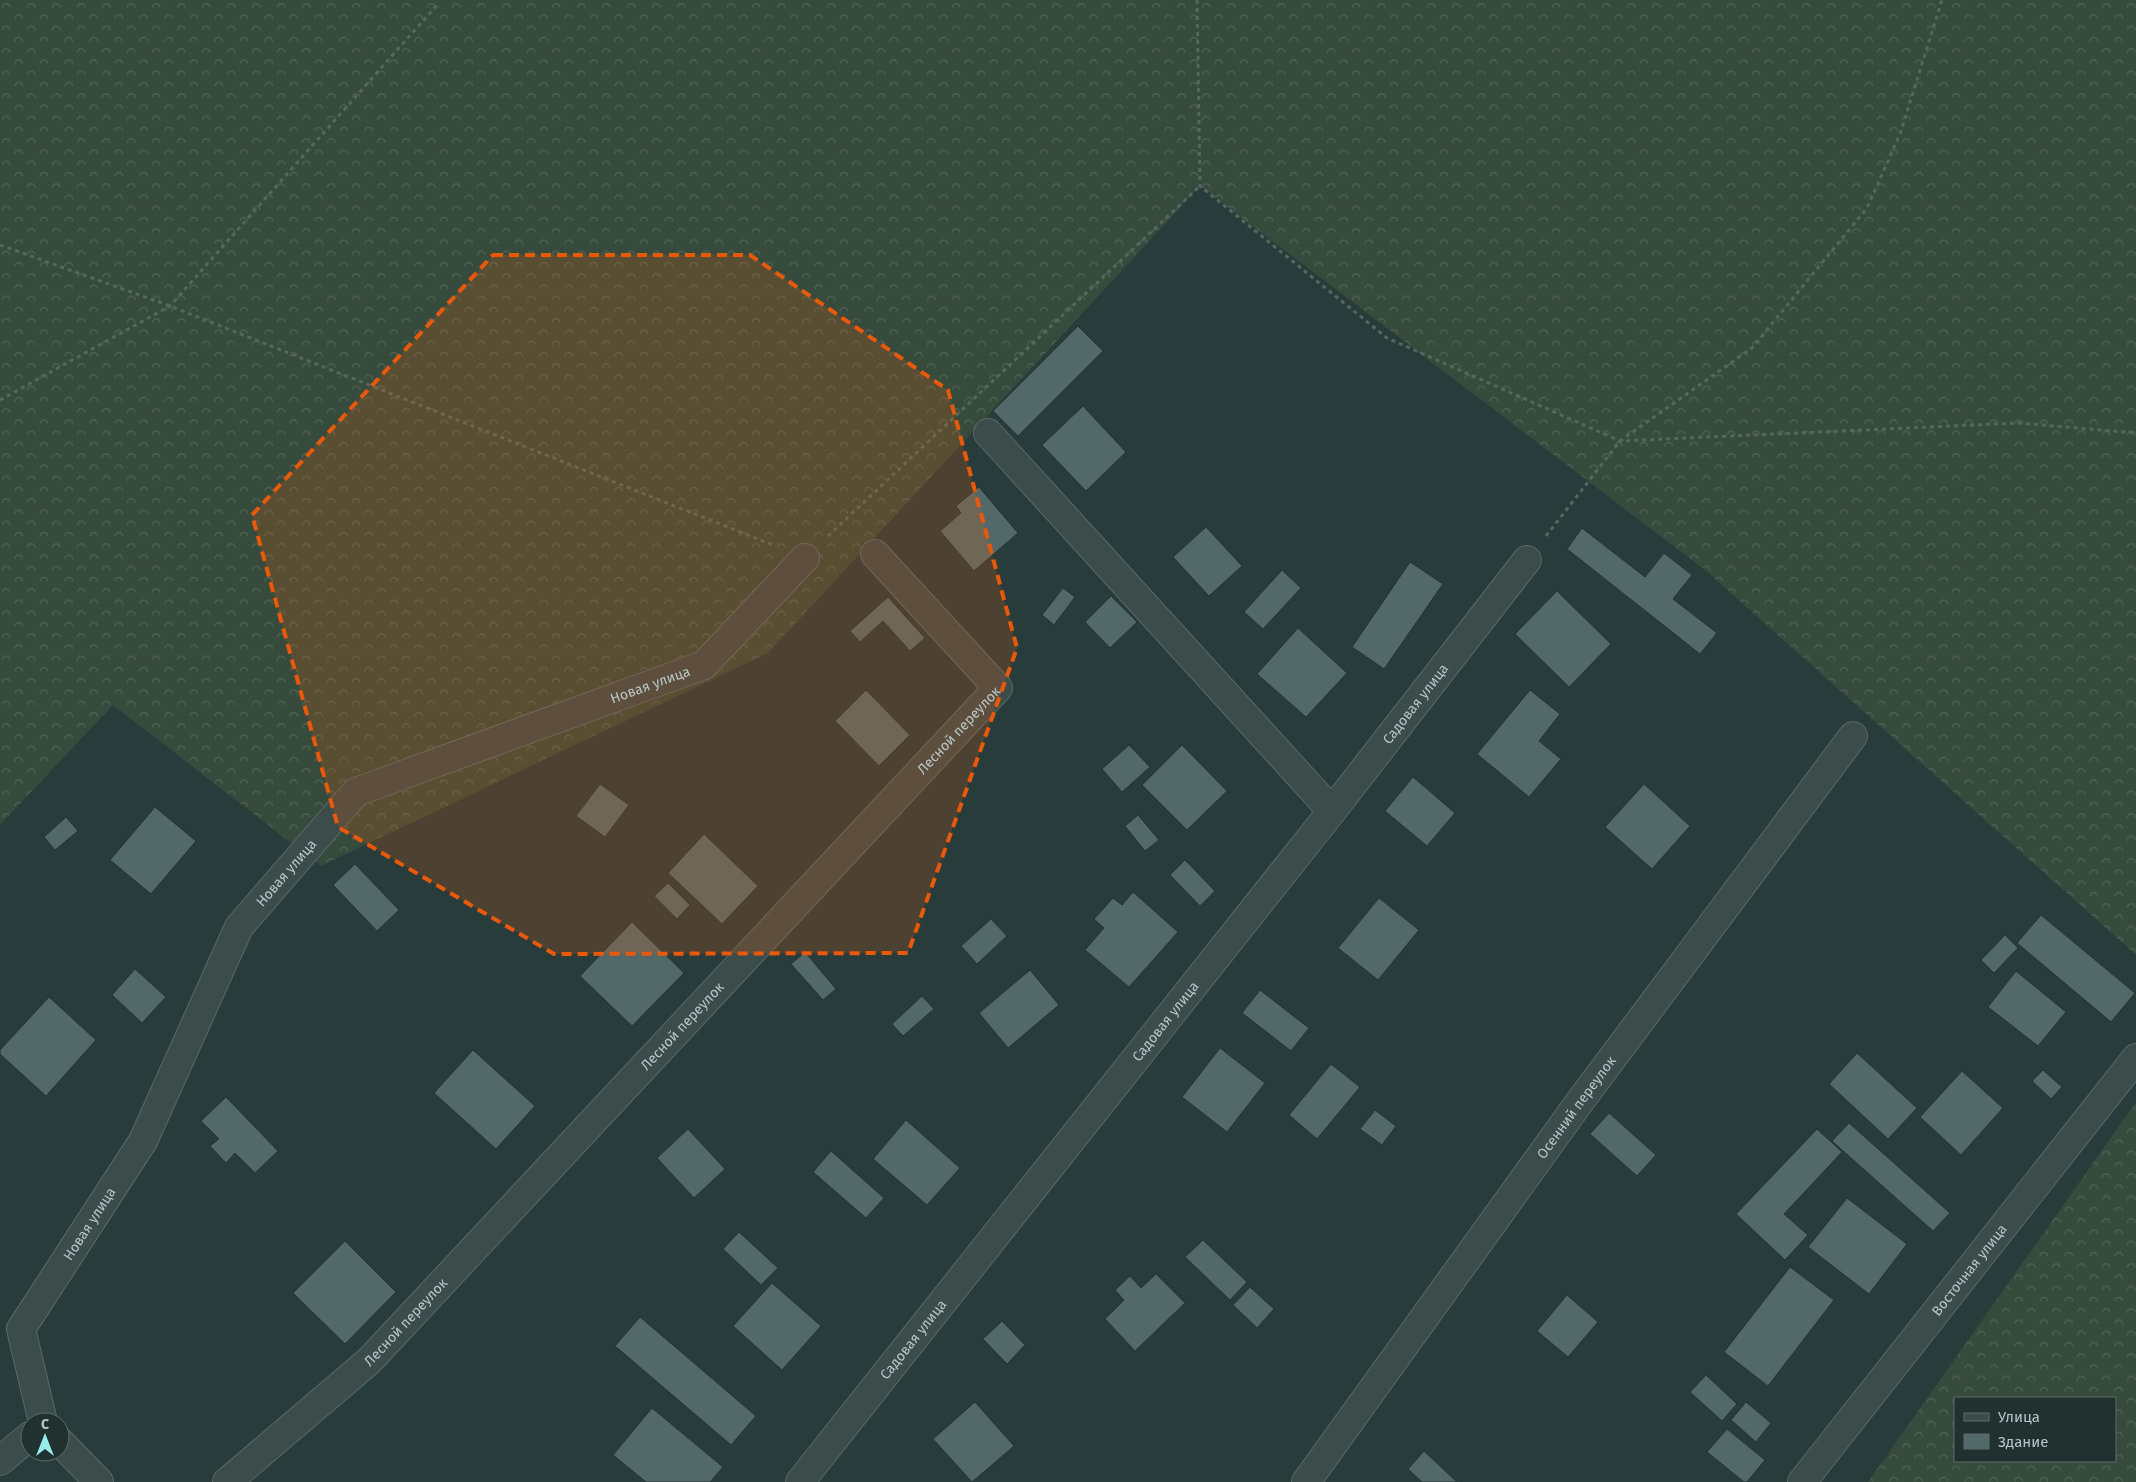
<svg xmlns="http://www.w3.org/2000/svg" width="2136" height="1482" font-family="'Fira Sans',sans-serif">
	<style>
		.forest { fill: url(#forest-crowns); fill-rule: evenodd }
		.building { fill: #536969; stroke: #223332 }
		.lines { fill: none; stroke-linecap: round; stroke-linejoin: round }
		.minor-casing { stroke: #596a69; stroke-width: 30 }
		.path { stroke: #55675e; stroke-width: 3; stroke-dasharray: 4 4; stroke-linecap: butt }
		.minor { stroke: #3b4c4b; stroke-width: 28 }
		.marked { fill: #e8590c; fill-opacity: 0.2; stroke: #e8590c; stroke-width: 4; stroke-dasharray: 10 6; stroke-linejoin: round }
		.labels { text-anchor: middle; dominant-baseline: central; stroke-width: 5; stroke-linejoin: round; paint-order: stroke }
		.street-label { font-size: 14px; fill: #b7c7c7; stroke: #203130 }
	</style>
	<defs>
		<pattern id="forest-crowns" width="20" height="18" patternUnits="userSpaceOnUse" patternTransform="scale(1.25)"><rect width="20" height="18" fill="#374b3d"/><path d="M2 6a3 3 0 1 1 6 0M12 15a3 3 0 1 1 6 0" fill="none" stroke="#526358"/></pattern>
	</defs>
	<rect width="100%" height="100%" fill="#273c3b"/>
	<!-- forest -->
	<g class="forest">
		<polygon points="0,0 2136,0 2136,955 1705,570 1200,186 768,653 321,866 113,705 0,825"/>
		<path d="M2136 1102V1482H1868ZM1955 1398H2115V1461H1955Z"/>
	</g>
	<!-- building -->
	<g class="building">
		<polygon points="1078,326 1103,351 1018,436 993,411"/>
		<polygon points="1083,406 1126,452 1086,491 1042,445"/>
		<polygon points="979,487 1018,533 974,571 940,531 961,513 956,506"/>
		<polygon points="1206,527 1242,566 1209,596 1173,557"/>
		<polygon points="1582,528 1645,577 1664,553 1692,575 1673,599 1717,633 1700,654 1567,549"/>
		<polygon points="1410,562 1443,584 1384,669 1352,647"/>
		<polygon points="1282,570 1301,588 1263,629 1244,612"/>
		<polygon points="1063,588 1075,597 1054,625 1042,615"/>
		<polygon points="1557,591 1611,644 1569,687 1515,634"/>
		<polygon points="1111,596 1137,622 1110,648 1085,622"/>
		<polygon points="888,597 925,638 910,651 883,621 860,642 850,631"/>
		<polygon points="1298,628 1347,673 1306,717 1257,674"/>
		<polygon points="866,690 910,735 879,766 835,721"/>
		<polygon points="1530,690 1560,714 1539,741 1561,759 1529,797 1477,754"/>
		<polygon points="1129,745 1150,767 1122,792 1102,769"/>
		<polygon points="1182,745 1227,791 1187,830 1142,785"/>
		<polygon points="1413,777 1455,813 1427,846 1385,811"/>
		<polygon points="600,784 629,805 605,837 576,816"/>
		<polygon points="1644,784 1690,826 1652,869 1605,827"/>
		<polygon points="155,807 196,841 151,894 110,860"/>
		<polygon points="1138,815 1159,840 1145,851 1125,826"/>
		<polygon points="66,817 78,831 55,850 44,837"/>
		<polygon points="704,834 758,886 722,924 668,873"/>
		<polygon points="1185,860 1215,891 1200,906 1170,875"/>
		<polygon points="355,864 399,910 377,931 333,885"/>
		<polygon points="668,883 690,905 677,919 654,896"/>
		<polygon points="1133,892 1178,932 1129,987 1085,950 1104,928 1094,919 1113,898 1122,905"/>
		<polygon points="1379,898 1419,930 1378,980 1338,948"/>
		<polygon points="2041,915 2135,993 2111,1022 2017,943"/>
		<polygon points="991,919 1007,936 977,964 961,946"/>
		<polygon points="632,922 684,973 632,1026 580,976"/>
		<polygon points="2005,935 2018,948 1994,973 1981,960"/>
		<polygon points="805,952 836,989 823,1000 791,964"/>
		<polygon points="135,969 166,997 142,1023 112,995"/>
		<polygon points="1030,970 1059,1005 1008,1048 979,1013"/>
		<polygon points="2016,971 2066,1012 2038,1046 1988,1007"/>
		<polygon points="1260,990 1309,1028 1291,1051 1242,1013"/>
		<polygon points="922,996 934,1009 903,1036 892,1024"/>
		<polygon points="49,997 96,1040 46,1096 0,1054 0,1050"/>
		<polygon points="1220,1048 1265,1083 1227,1132 1182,1097"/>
		<polygon points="473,1050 535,1106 496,1149 434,1093"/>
		<polygon points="1857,1053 1917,1108 1888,1139 1829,1084"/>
		<polygon points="1331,1064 1360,1087 1317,1139 1289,1115"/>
		<polygon points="2043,1070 2062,1087 2051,1099 2032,1081"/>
		<polygon points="1962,1071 2003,1108 1961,1155 1920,1117"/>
		<polygon points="226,1097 278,1151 255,1173 235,1153 226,1163 210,1146 219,1139 201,1121"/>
		<polygon points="1375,1110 1396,1126 1382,1145 1360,1129"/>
		<polygon points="1609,1113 1656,1155 1637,1176 1590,1134"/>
		<polygon points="906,1120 960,1168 927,1205 873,1159"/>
		<polygon points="1849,1123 1950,1213 1933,1231 1832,1141"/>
		<polygon points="688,1129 725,1169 694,1198 657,1158"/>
		<polygon points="1817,1129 1842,1152 1784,1214 1808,1235 1785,1260 1736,1214"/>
		<polygon points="831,1151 884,1198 866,1218 813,1172"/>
		<polygon points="1847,1198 1907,1244 1869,1294 1808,1247"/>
		<polygon points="739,1232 778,1268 761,1285 723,1249"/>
		<polygon points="1203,1240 1247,1282 1230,1300 1185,1257"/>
		<polygon points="345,1241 396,1292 345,1344 293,1293"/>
		<polygon points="1790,1267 1834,1300 1768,1386 1724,1352"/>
		<polygon points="1156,1274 1185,1303 1135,1351 1105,1319 1124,1300 1115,1290 1130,1276 1141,1288"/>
		<polygon points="772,1283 821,1326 782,1370 733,1326"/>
		<polygon points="1250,1287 1274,1309 1257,1328 1233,1305"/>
		<polygon points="1567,1295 1598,1322 1568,1357 1537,1331"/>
		<polygon points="640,1317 756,1416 731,1445 615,1346"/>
		<polygon points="1002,1321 1025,1345 1007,1364 983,1339"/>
		<polygon points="1706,1375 1737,1404 1722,1421 1690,1392"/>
		<polygon points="975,1402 1014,1446 972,1482 933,1439"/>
		<polygon points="1746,1402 1771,1423 1756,1442 1731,1420"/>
		<polygon points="652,1408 723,1467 710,1482 646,1482 613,1455"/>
		<polygon points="1727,1429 1765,1460 1747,1482 1744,1482 1707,1452"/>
		<polygon points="1424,1451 1457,1482 1422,1482 1408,1469"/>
	</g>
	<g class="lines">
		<defs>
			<g id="minor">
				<polyline points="988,433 1332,811"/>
				<path id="s1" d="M43 1422 21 1329 143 1141 239 927 356 792 704 665 805 558"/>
				<polyline points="60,1442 99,1482"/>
				<polyline points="0,1461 30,1436"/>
				<path id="s2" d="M227 1482 369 1361 998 688 875 554"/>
				<path id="s3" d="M800 1482 1332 811 1527 560"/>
				<path id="s4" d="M1306 1482 1581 1100 1853 736"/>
				<path id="s5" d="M1802 1482 2136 1058"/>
			</g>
		</defs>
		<!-- minor casing -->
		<use href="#minor" class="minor-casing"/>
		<!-- path -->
		<g class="path">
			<polyline points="1197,0 1200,186 1387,338 1620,441 2018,423 2136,433"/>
			<polyline points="0,245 170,306 773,545"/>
			<polyline points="0,400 170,306 437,5"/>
			<polyline points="828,536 1200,186"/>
			<polyline points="1546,536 1620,441 1752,348 1867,208 1900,134 1942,0"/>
		</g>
		<!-- minor -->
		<use href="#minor" class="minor"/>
	</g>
	<!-- marked area -->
	<path class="marked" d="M493 255H750L948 390 1017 648 908 953 554 954 338 827 252 515Z"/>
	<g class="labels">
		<!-- street labels -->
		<g class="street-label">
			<text stroke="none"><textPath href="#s1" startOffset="1046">Новая улица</textPath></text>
			<text stroke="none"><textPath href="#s3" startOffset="992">Садовая улица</textPath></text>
			<text stroke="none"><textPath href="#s2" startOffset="1050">Лесной переулок</textPath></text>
			<text stroke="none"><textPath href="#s1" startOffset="626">Новая улица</textPath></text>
			<text stroke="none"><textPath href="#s3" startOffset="588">Садовая улица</textPath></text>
			<text stroke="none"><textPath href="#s2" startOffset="645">Лесной переулок</textPath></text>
			<text stroke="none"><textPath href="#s4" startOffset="462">Осенний переулок</textPath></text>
			<text stroke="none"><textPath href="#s1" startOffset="221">Новая улица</textPath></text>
			<text stroke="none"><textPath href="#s5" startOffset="270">Восточная улица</textPath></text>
			<text stroke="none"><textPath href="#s2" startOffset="240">Лесной переулок</textPath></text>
			<text stroke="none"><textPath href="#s3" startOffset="182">Садовая улица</textPath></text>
		</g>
	</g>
	<!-- legend -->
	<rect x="1954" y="1397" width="162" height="65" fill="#203130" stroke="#5c6d6c"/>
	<rect x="1964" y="1413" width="25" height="8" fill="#3b4c4b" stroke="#5c6d6c"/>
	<text x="1998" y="1422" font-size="15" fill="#b7c7c7">Улица</text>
	<rect x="1964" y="1434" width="25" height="15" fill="#536969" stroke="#5c6d6c"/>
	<text x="1998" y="1447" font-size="15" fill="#b7c7c7">Здание</text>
	<!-- north arrow -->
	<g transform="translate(45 1437)"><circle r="24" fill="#203130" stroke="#5c6d6c"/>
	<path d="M0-4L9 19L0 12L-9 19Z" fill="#97eceb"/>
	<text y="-8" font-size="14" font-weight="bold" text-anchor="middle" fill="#b7c7c7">С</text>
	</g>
</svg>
